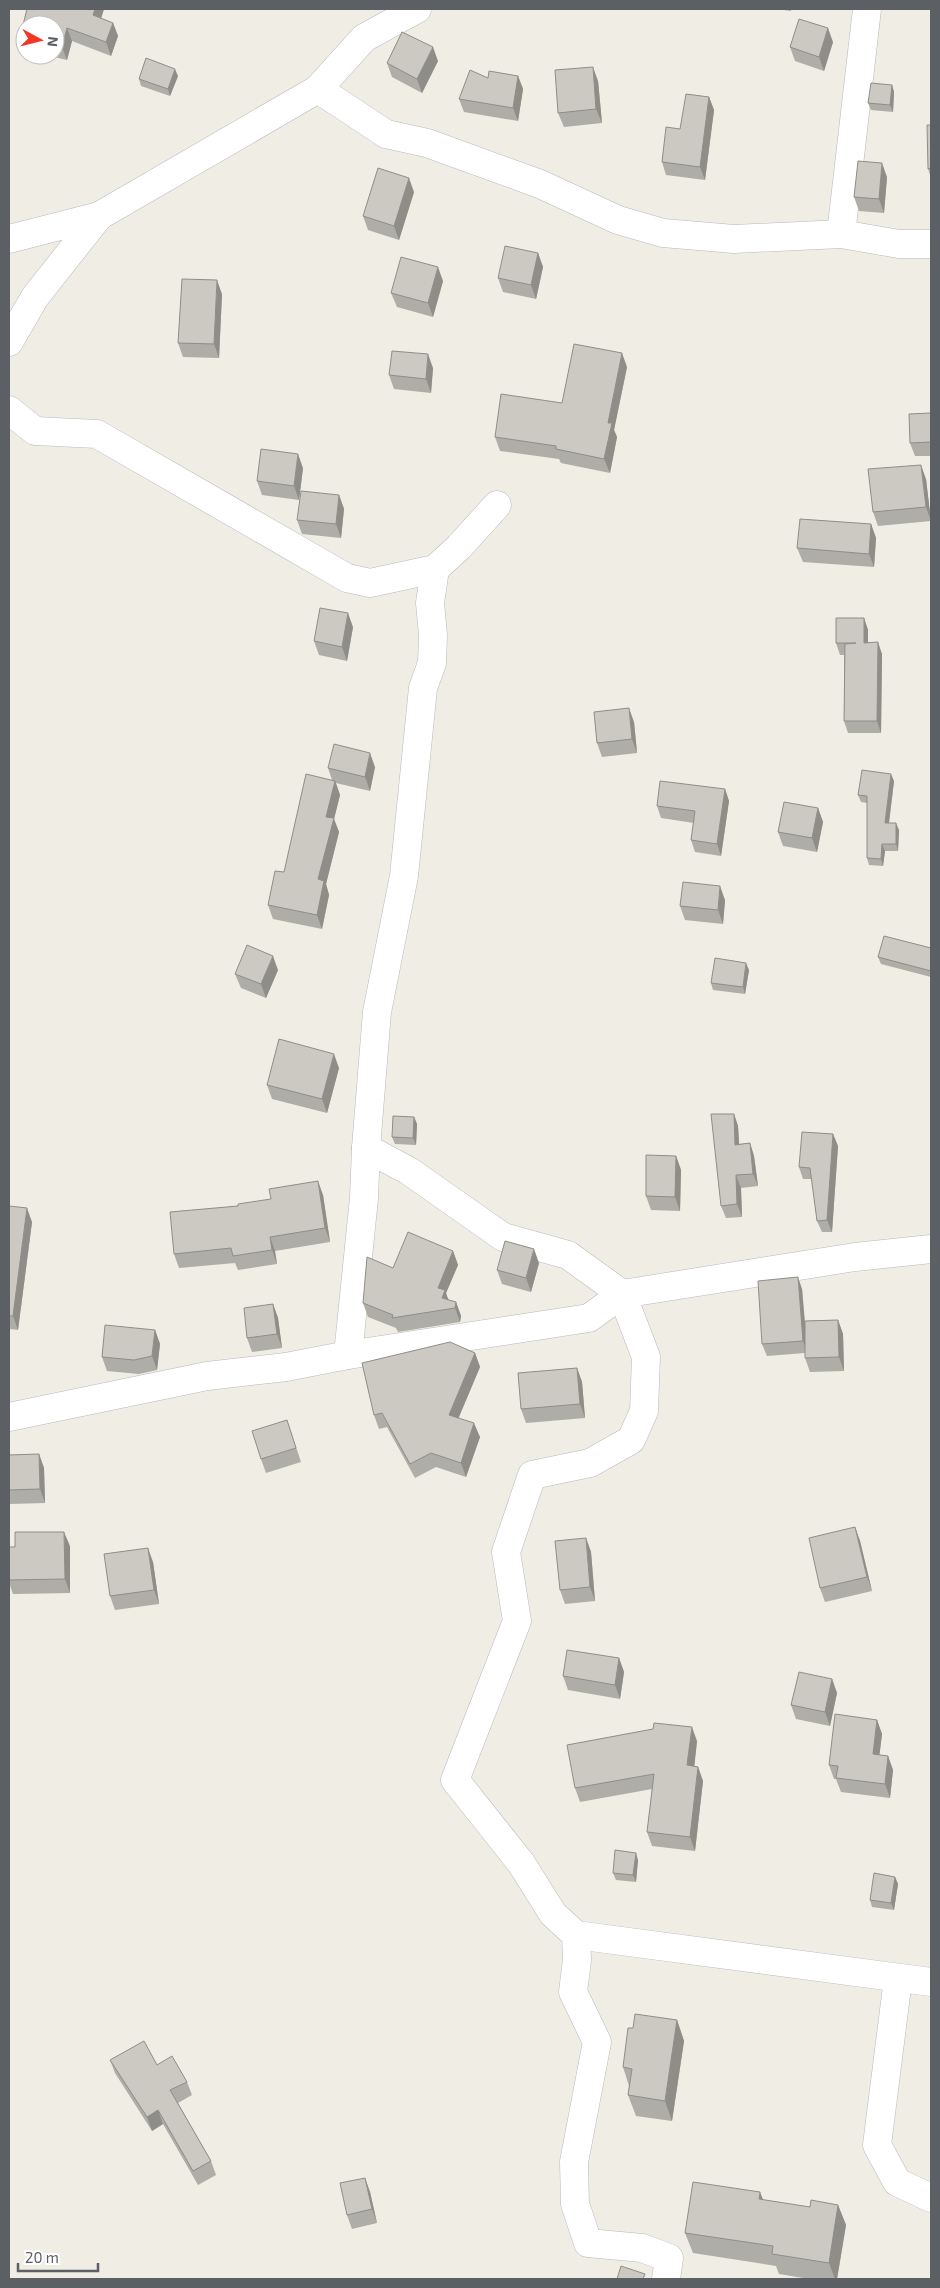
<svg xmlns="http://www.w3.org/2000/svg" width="940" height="2288" font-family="'Exo 2',sans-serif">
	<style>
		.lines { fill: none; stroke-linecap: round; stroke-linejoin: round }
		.street-casing { stroke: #b6babe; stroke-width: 29 }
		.street { stroke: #fff; stroke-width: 28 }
		.wall { fill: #afada8 }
		.shaded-wall { fill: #8f8d88 }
		.building { fill: #ccc9c3; stroke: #8f8d88 }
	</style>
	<rect width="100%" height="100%" fill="#efede4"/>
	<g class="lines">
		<defs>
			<g id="street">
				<polyline points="318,89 364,38 417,9"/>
				<polyline points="841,234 867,9"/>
				<polyline points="9,239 99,216 318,89 386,134 427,143 540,184 618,220 663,233 734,239 841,234 899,244 931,244"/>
				<polyline points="9,342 35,297 99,216"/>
				<polyline points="9,410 35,431 97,434 347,578 370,583 435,569 459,547 497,505"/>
				<polyline points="366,1148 409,1171 503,1237 568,1255 622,1294 646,1357 644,1411 631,1440 590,1463 532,1475 506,1552 517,1621 455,1780 521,1863 553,1914 576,1935 577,1960 573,1992 597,2042 574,2162 575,2204 588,2243 642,2248 669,2258 666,2279"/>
				<polyline points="348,1355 364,1198 366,1148 377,1012 404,876 423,688 432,663 433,635 430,603 435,569"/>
				<polyline points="9,1417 207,1376 286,1367 348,1355 589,1318 622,1294 855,1257 931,1249"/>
				<polyline points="576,1935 931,1982"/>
				<polyline points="898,1979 877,2145 897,2182 931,2198"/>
			</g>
		</defs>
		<!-- street casing -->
		<use href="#street" class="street-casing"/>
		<!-- street -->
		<use href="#street" class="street"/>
	</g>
	<!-- wall -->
	<g class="wall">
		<polygon points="27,9 104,9 101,18 113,23 118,36 111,56 72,41 67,60 45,55 55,55 55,25 25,25 25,49 20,37"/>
		<polygon points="776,9 791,9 791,11"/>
		<polygon points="833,42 824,71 795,61 790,47"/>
		<polygon points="438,61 422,93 392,77 387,63"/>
		<polygon points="178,76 170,96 141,86 139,79"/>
		<polygon points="518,76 523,89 518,121 464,112 459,99 488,78"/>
		<polygon points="598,81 602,123 564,127 558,113"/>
		<polygon points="892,85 894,92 893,112 871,110 868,103"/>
		<polygon points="709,97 714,110 705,180 666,175 662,162 680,129"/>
		<polygon points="931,125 931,178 928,169"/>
		<polygon points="887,177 884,213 859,211 854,197"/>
		<polygon points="414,192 399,240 368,230 363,216"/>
		<polygon points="538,253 543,267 536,299 503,292 498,278"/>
		<polygon points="443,281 433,317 397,307 391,293"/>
		<polygon points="222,294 219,358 183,357 178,343"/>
		<polygon points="627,367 614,430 617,437 610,473 561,463 559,459 500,451 495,437 562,403"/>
		<polygon points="433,368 431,393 394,389 389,375"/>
		<polygon points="931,413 931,456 915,456 910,443"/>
		<polygon points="303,468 299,500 262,495 257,481"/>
		<polygon points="926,479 931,521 878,526 873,512"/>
		<polygon points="339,495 344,509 341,538 302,534 297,520"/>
		<polygon points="871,524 876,538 874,567 803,562 797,548"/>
		<polygon points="864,618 868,630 868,642 882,654 881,733 848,733 844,721 844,655 840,655 836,643"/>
		<polygon points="353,627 347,661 319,655 314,641"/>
		<polygon points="634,722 637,753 602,757 597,743"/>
		<polygon points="375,767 370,791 336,783 340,795 334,819 339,832 326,884 329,895 322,929 273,919 268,905 284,872 332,780 328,768"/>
		<polygon points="894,781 889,823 899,830 898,851 885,851 883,866 869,865 867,858 867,803 861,802 858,795"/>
		<polygon points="725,789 729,801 721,856 695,852 691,840 694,823 661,818 657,806"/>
		<polygon points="818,808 823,822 817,852 783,846 778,832"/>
		<polygon points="725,900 723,924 685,920 680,906"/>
		<polygon points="931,948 931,979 931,977 881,964 878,957"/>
		<polygon points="278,970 266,998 241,988 235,974"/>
		<polygon points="749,970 745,994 713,990 711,983"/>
		<polygon points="339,1068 327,1113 272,1099 267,1085"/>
		<polygon points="734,1114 738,1126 739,1144 750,1143 754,1156 758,1186 741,1188 742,1217 726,1218 721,1206"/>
		<polygon points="414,1117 417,1124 416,1145 395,1144 392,1137"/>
		<polygon points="833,1134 838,1146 832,1232 822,1232 817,1221 812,1179 803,1179 799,1167"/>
		<polygon points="676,1156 681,1170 680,1211 651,1210 646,1196"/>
		<polygon points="323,1195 330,1242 275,1251 277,1264 238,1270 235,1263 179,1268 174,1254 238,1206"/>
		<polygon points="9,1206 32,1222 18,1330 9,1329"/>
		<polygon points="453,1251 458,1265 446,1293 448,1300 456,1302 461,1316 460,1322 398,1332 396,1328 368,1317 363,1303 393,1268"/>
		<polygon points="539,1263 531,1292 502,1284 497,1270"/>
		<polygon points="802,1289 805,1321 838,1320 843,1334 844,1371 810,1372 805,1358 805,1353 767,1356 762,1344"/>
		<polygon points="273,1304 278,1318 282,1348 252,1352 247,1338"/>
		<polygon points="155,1330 160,1344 157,1370 139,1374 107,1371 102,1357"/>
		<polygon points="475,1353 480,1367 458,1418 480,1437 466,1477 436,1467 415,1478 387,1427 379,1429 374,1415"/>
		<polygon points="577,1368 582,1382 585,1418 526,1423 521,1409"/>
		<polygon points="287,1420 301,1462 266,1473 261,1459"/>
		<polygon points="39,1454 44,1468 45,1503 9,1504 9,1455"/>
		<polygon points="855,1527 860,1541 872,1591 825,1602 820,1588"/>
		<polygon points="586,1538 591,1552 595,1601 565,1604 560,1590"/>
		<polygon points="70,1546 70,1593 13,1594 9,1583 9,1547"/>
		<polygon points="153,1562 159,1604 115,1610 110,1596"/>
		<polygon points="619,1658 624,1672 620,1699 568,1690 563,1676"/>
		<polygon points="832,1679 837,1693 830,1726 796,1719 791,1705"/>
		<polygon points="877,1720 882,1734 879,1755 888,1756 893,1770 890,1798 841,1792 836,1779 834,1779 829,1765"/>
		<polygon points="697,1741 694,1766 698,1767 703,1781 695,1851 652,1846 647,1832 652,1789 580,1802 575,1788"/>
		<polygon points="638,1860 636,1882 616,1880 613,1873"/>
		<polygon points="895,1877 898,1884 894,1910 872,1907 870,1900"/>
		<polygon points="677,2020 684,2041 672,2121 636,2116 628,2095 629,2086 623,2067 633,2028"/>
		<polygon points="110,2060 157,2065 187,2082 192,2095 178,2103 211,2161 216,2175 198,2185 163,2124 152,2131 115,2073"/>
		<polygon points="365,2178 370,2192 377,2223 352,2229 347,2215"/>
		<polygon points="763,2200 810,2207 838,2205 846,2225 837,2279 809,2279 779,2274 776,2266 693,2253 685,2233"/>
	</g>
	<!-- shaded-wall -->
	<g class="shaded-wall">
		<polygon points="95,9 104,9 98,28 93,15"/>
		<polygon points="113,23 118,36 111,56 106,42"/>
		<polygon points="67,28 72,41 67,60 62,47"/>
		<polygon points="828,28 833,42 824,71 819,57"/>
		<polygon points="433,47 438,61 422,93 417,79"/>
		<polygon points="593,67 598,81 602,123 596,109"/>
		<polygon points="175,69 178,76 170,96 168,89"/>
		<polygon points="518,76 523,89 518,121 513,108"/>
		<polygon points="892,85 894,92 893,112 890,105"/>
		<polygon points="709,97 714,110 705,180 700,167"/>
		<polygon points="882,163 887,177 884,213 879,199"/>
		<polygon points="409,178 414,192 399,240 394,226"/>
		<polygon points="538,253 543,267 536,299 531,285"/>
		<polygon points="438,267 443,281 433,317 428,303"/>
		<polygon points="217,280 222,294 219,358 214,344"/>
		<polygon points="622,353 627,367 614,430 617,437 610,473 604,459 608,423"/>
		<polygon points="428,354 433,368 431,393 426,379"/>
		<polygon points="298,454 303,468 299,500 294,486"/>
		<polygon points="921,465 926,479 931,521 926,507"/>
		<polygon points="339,495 344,509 341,538 336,524"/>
		<polygon points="871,524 876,538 874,567 869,554"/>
		<polygon points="348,613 353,627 347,661 342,647"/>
		<polygon points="864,618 868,630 868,655 864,643"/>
		<polygon points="878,642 882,654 881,733 877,721"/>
		<polygon points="629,708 634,722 637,753 632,739"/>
		<polygon points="370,753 375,767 370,791 365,777"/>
		<polygon points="891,774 894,781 888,830 885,823"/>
		<polygon points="335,781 340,795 334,819 339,832 326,884 329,895 322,929 317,915 318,879 326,817"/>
		<polygon points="725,789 729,801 721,856 717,844"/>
		<polygon points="818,808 823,822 817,852 812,838"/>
		<polygon points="896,823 899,830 898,851 896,844"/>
		<polygon points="882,844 885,851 883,866 881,859"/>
		<polygon points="720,886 725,900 723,924 718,910"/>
		<polygon points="273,956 278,970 266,998 261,984"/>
		<polygon points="746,963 749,970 745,994 743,987"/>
		<polygon points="334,1054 339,1068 327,1113 322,1099"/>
		<polygon points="734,1114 738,1126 740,1157 735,1145"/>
		<polygon points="414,1117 417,1124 416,1145 413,1138"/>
		<polygon points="833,1134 838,1146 832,1232 827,1220"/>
		<polygon points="750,1143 754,1156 758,1186 753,1174"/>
		<polygon points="676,1156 681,1170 680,1211 675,1197"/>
		<polygon points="736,1175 741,1188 742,1217 737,1204"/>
		<polygon points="318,1181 323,1195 330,1242 325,1228"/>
		<polygon points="27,1208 32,1222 18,1330 13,1316"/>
		<polygon points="270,1237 275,1251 277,1264 272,1250"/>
		<polygon points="534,1249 539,1263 531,1292 526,1278"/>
		<polygon points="453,1251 458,1265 446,1293 450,1304 448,1309 438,1288"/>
		<polygon points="798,1277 802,1289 807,1353 803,1341"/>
		<polygon points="456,1302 461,1316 460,1322 455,1308"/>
		<polygon points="273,1304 278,1318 282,1348 277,1334"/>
		<polygon points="838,1320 843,1334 844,1371 839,1357"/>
		<polygon points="155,1330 160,1344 157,1370 152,1356"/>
		<polygon points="475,1353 480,1367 454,1429 449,1415"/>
		<polygon points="577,1368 582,1382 585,1418 580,1404"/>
		<polygon points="474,1423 480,1437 466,1477 461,1463"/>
		<polygon points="39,1454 44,1468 45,1503 40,1489"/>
		<polygon points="855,1527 860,1541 872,1591 867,1577"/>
		<polygon points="64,1532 70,1546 70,1593 65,1579"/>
		<polygon points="586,1538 591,1552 595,1601 590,1587"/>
		<polygon points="148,1548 153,1562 159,1604 154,1590"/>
		<polygon points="619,1658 624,1672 620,1699 615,1685"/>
		<polygon points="832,1679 837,1693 830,1726 825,1712"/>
		<polygon points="877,1720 882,1734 878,1768 873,1754"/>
		<polygon points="692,1727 697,1741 693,1779 687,1765"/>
		<polygon points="888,1756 893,1770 890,1798 885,1784"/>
		<polygon points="698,1767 703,1781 695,1851 690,1837"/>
		<polygon points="636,1853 638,1860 636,1882 633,1875"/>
		<polygon points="895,1877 898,1884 894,1910 891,1903"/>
		<polygon points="677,2020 684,2041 672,2121 665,2101"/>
		<polygon points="158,2110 163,2124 152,2131 147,2117"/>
		<polygon points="365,2178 370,2192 377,2223 372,2209"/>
		<polygon points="760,2192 768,2212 759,2199"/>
		<polygon points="838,2205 846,2225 837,2279 835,2279 829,2263"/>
	</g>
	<!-- building -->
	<g class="building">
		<polygon points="27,9 95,9 93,15 113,23 106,42 67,28 62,47 55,45 55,25 25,25 25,38 20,37"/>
		<polygon points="799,19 828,28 819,57 790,47"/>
		<polygon points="402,32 433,47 417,79 387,63"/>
		<polygon points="146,58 175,69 168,89 139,79"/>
		<polygon points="593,67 596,109 558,113 555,70"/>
		<polygon points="470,70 488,78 489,71 518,76 513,108 459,99"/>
		<polygon points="871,83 892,85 890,105 868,103"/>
		<polygon points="686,94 709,97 700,167 662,162 666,127 680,129"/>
		<polygon points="927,125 931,125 931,168 928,169"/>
		<polygon points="858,161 882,163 879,199 854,197"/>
		<polygon points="378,168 409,178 394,226 363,216"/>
		<polygon points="505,246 538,253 531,285 498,278"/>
		<polygon points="401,257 438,267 428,303 391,293"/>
		<polygon points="182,279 217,280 214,344 178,343"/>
		<polygon points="574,344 622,353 608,423 612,423 604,459 556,449 556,446 495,437 501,394 562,403"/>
		<polygon points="392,351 428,354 426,379 389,375"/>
		<polygon points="931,413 931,442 910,443 909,414"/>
		<polygon points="261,449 298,454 294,486 257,481"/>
		<polygon points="921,465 926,507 873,512 868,469"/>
		<polygon points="301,491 339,495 336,524 297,520"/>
		<polygon points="800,519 871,524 869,554 797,548"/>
		<polygon points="320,608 348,613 342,647 314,641"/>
		<polygon points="836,618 864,618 864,643 878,642 877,721 844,721 845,644 856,643 836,643"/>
		<polygon points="629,708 632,739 597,743 594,712"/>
		<polygon points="334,744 370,753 365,777 328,768"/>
		<polygon points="862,770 891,774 885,823 896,823 896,844 882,844 881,859 867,858 867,796 858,795"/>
		<polygon points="306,774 335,781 326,817 334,818 318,879 324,881 317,915 268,905 275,871 284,872"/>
		<polygon points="660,781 725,789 717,844 691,840 695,811 657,806"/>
		<polygon points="784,802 818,808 812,838 778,832"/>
		<polygon points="683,882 720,886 718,910 680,906"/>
		<polygon points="884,936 931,948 931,977 931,971 878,957"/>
		<polygon points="247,945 273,956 261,984 235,974"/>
		<polygon points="715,958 746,963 743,987 711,983"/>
		<polygon points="279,1039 334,1054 322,1099 267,1085"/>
		<polygon points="711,1114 734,1114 735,1145 750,1143 753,1174 736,1175 737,1204 721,1206"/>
		<polygon points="393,1116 414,1117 413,1138 392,1137"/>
		<polygon points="802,1132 833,1134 827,1220 817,1221 810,1168 799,1167"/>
		<polygon points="646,1155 676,1156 675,1197 646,1196"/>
		<polygon points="318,1181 325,1228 270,1237 272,1250 233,1256 231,1248 174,1254 170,1212 238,1206 238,1204 271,1199 269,1189"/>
		<polygon points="9,1206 27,1208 13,1316 9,1316"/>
		<polygon points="408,1232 453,1251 438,1288 445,1290 442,1298 456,1302 455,1308 392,1318 393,1315 363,1303 367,1257 393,1268"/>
		<polygon points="505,1241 534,1249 526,1278 497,1270"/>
		<polygon points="798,1277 803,1341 762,1344 758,1281"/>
		<polygon points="273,1304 277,1334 247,1338 244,1308"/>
		<polygon points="838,1320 839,1357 805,1358 805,1321"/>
		<polygon points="105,1325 155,1330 152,1356 134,1360 102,1357"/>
		<polygon points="450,1342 475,1353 449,1415 474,1423 461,1463 431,1453 410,1464 382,1413 374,1415 362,1363"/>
		<polygon points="577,1368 580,1404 521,1409 518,1373"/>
		<polygon points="287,1420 296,1448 261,1459 252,1431"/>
		<polygon points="39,1454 40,1489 9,1490 9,1455"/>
		<polygon points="855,1527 867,1577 820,1588 809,1538"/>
		<polygon points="15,1532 64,1532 65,1579 9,1580 9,1547 15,1547"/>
		<polygon points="586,1538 590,1587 560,1590 555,1541"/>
		<polygon points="148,1548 154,1590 110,1596 104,1554"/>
		<polygon points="567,1650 619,1658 615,1685 563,1676"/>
		<polygon points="799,1672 832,1679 825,1712 791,1705"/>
		<polygon points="835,1714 877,1720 873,1754 888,1756 885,1784 836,1778 838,1766 829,1765"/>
		<polygon points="654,1723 692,1727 687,1765 698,1767 690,1837 647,1832 654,1774 575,1788 567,1745 653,1729"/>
		<polygon points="615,1850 636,1853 633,1875 613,1873"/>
		<polygon points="874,1873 895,1877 891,1903 870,1900"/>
		<polygon points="635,2014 677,2020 665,2101 628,2095 632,2069 623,2067 628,2028 633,2028"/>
		<polygon points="144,2041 157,2065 172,2056 187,2082 170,2090 211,2161 193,2171 158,2110 147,2117 110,2060"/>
		<polygon points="365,2178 372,2209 347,2215 340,2183"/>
		<polygon points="693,2182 760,2192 759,2199 810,2207 811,2200 838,2205 829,2263 772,2254 773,2246 685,2233"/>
		<polygon points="621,2266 645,2274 643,2279 617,2279"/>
	</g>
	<!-- border -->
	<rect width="940" height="2288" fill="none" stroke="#5c6065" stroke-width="20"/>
	<!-- north arrow -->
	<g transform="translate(40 40) rotate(97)"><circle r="24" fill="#ffffff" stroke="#bebfc1"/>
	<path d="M0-4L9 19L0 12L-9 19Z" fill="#f33726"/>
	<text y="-8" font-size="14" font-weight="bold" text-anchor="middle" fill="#5c6065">N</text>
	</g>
	<!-- scale -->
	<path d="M18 2263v8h80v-8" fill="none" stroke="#5c6065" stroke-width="2.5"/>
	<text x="25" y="2263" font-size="15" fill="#5c6065" stroke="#ffffff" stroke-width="4" paint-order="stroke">20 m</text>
</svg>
